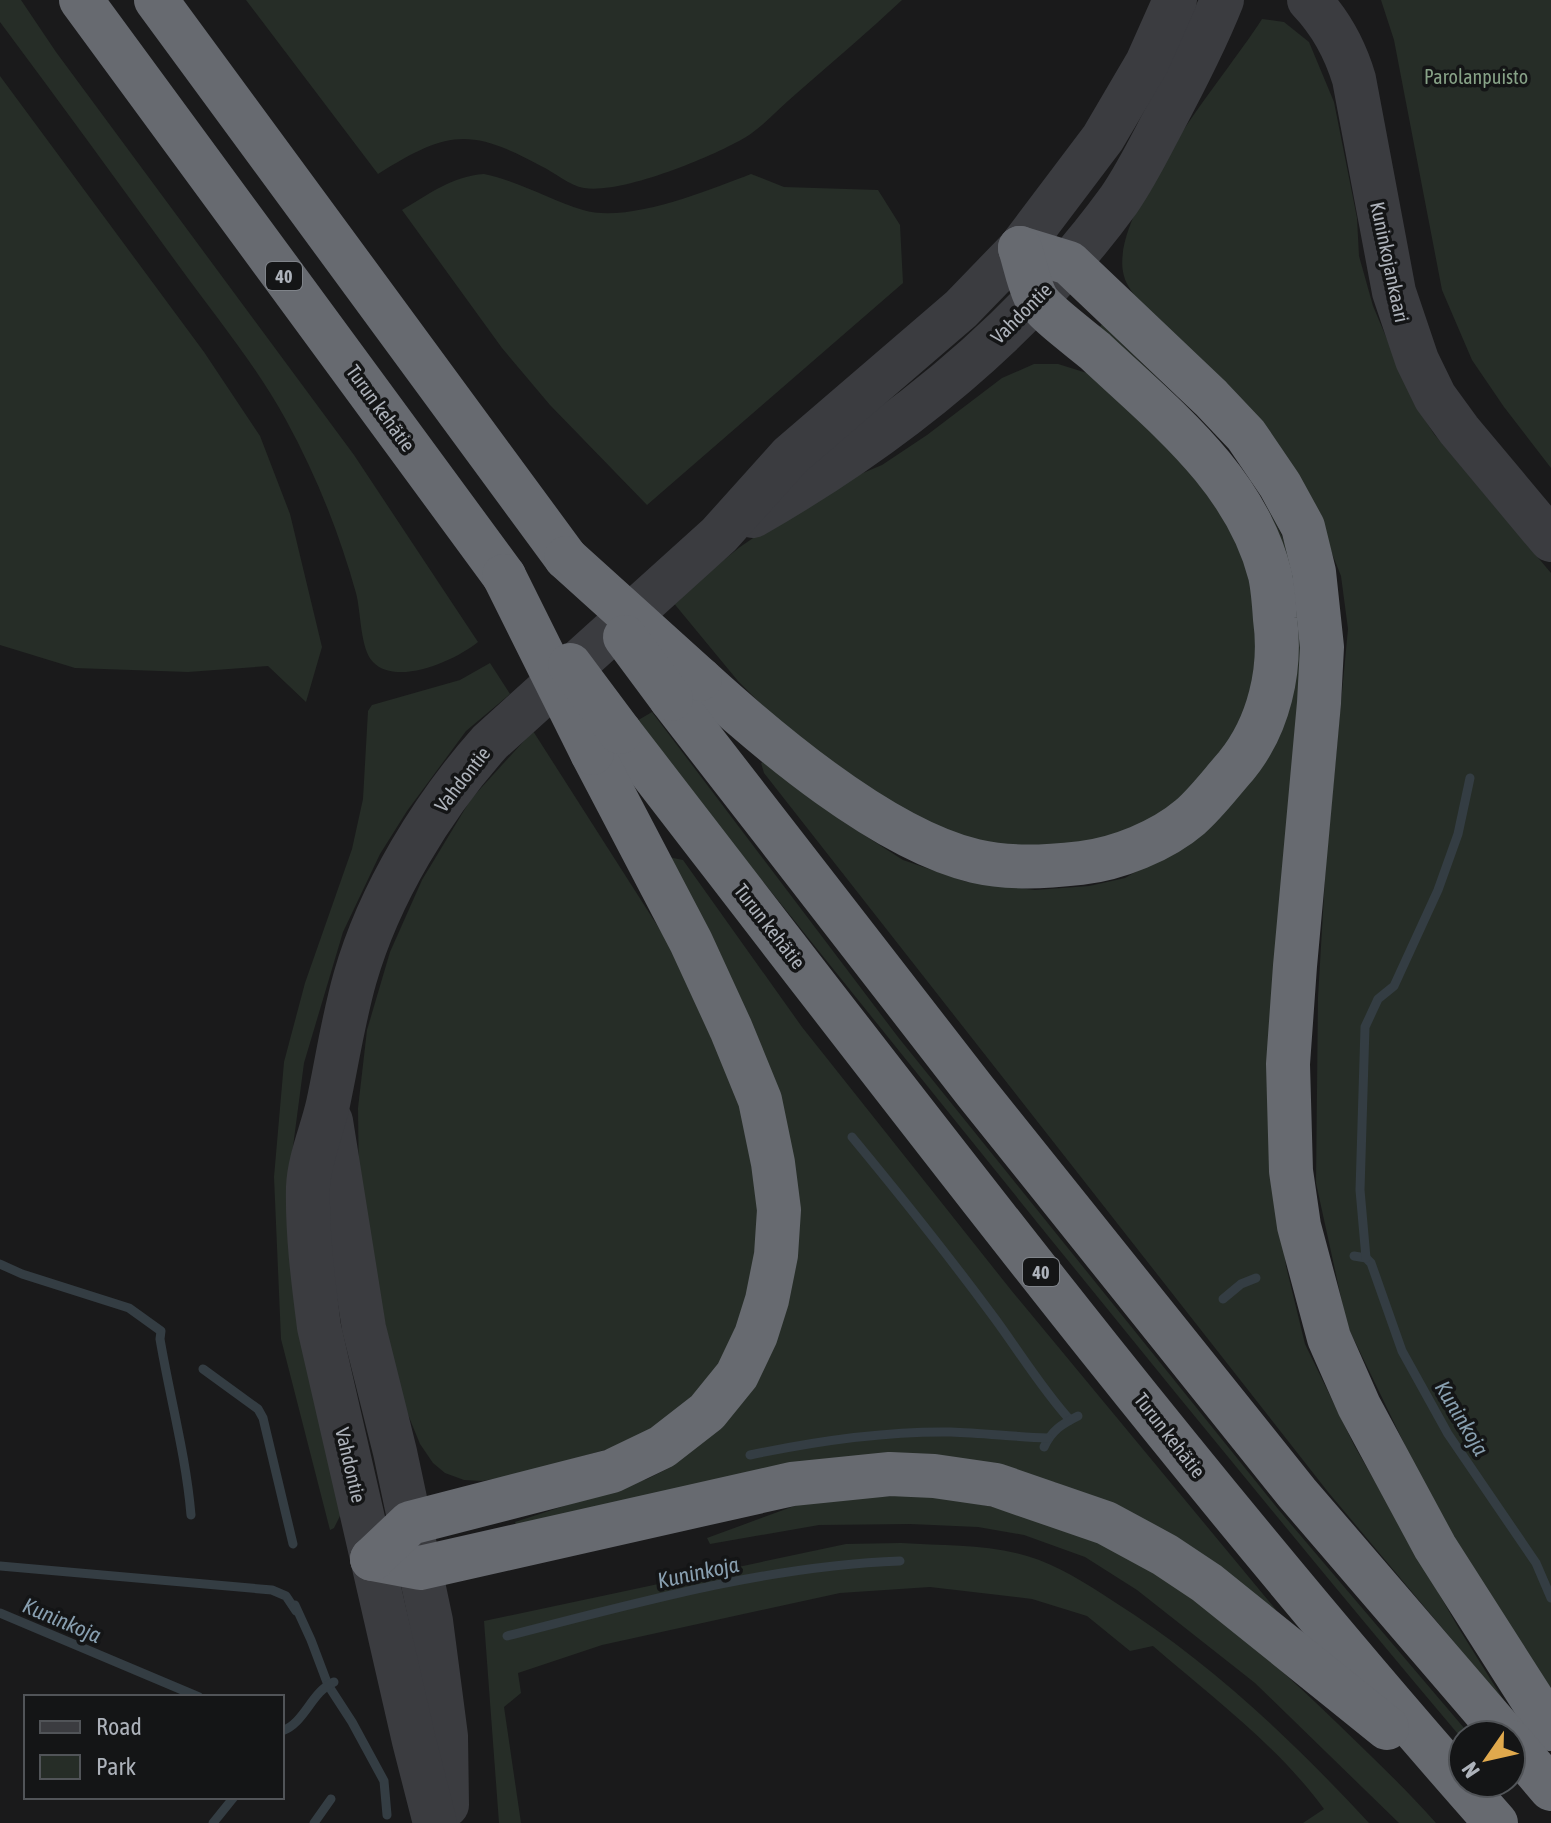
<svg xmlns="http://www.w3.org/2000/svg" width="1551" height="1823" font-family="'Asap Condensed',sans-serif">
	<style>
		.green { fill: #262d27 }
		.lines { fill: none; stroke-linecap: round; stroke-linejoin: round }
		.stream { stroke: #343d43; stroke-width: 9 }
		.minor { stroke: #3b3c40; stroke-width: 44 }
		.highway { stroke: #676a70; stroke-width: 44 }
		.highway-bridge { stroke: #676a70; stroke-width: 44 }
		.labels { text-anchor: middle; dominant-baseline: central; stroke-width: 7; stroke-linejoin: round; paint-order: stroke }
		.shield { fill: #141516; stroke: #7f8389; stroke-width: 2 }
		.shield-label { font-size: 18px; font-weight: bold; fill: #adb2ba }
		.park-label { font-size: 20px; fill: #87a287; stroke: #141516 }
		.street-label { font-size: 20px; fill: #adb2ba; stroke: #141516 }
		.water-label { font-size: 22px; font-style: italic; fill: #889fb0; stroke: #141516 }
	</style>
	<rect width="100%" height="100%" fill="#1a1a1b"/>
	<!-- green -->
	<g class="green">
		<path d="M0 0H21L56 52 354 455 478 642C456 660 397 687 373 662 360 649 361 611 356 593 339 532 316 475 286 420 256 365 215 316 179 266 119 184 60 102 0 22Z"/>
		<path d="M246 0H902C868 32 832 62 797 93 780 107 764 126 746 137 712 157 623 194 584 188 570 186 554 172 541 166 469 127 447 131 378 174Z"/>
		<polygon points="1381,0 1551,0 1551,468 1504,407 1472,360 1442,290 1394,40"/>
		<path d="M1262 19 1284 22 1309 42 1334 102 1357 218 1359 256 1373 306 1414 403 1434 434 1551 573V1689L1440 1518 1347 1325 1316 1183 1318 997 1326 861 1348 629 1341 576 1315 511 1139 303C1135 295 1126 285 1124 276 1106 215 1229 72 1262 19Z"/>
		<polygon points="0,76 204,352 260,436 290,514 322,647 306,702 268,666 188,672 75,668 0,645"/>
		<path d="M484 174C518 181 550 200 583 210 627 224 709 190 751 174L784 187 878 190 900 225 903 283 647 505 550 405 502 348 402 210C429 194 453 176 484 174Z"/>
		<path d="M1102 324C1187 409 1285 486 1305 612L1273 1164 1286 1266 1305 1344 1354 1445 1458 1627 1506 1704 1328 1492 764 773 761 763 765 761 779 769 839 819 903 860 967 882 1035 890 1089 886 1125 878 1190 840 1293 616 1094 335Z"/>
		<polygon points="1034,364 1058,364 1087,373 1136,409 1230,518 1256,596 1255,675 1240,723 1227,749 1181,802 1116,838 1042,853 929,831 783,726 738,681 672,601 740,547 825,489 882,465 927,435 1002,378"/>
		<polygon points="490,663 510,694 466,731 407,811 380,854 343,932 304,1063 289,1177 345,1506 334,1528 330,1530 281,1339 274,1177 284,1062 305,983 352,849 363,799 368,711 372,705 460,680"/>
		<path d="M652 712 898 1037 1278 1509 1470 1735H1463V1740C1181 1405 909 1063 635 722Z"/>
		<polygon points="533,731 671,947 738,1094 760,1191 750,1311 709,1387 640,1440 516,1475 482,1481 464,1480 445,1473 433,1463 420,1444 398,1390 359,1189 358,1108 367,1030 390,952 422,880 471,799"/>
		<polygon points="668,857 683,860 802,1027 1011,1290 1277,1611 1192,1553 1055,1482 517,1527 515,1522 647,1479 671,1467 791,1282"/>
		<path d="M926 1494C966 1502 1006 1508 1045 1521 1160 1558 1252 1641 1337 1723 1371 1756 1405 1788 1436 1823H1399L1255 1683 1137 1590 1085 1557 1024 1535 978 1527 910 1524 819 1525 710 1544 707 1538 808 1501Z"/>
		<path d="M901 1543C943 1546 987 1544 1027 1556 1058 1565 1087 1584 1113 1601 1209 1661 1292 1740 1369 1823H1303L1324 1809C1278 1746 1212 1697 1153 1646L1130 1651 1087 1616 1032 1599 930 1587 840 1593 602 1645 518 1673 521 1693 504 1707 521 1823H499L484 1621 846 1544Z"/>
	</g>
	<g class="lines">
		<!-- stream -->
		<g class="stream">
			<path d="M852 1137C900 1195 948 1255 993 1316 1019 1351 1041 1388 1070 1420"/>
			<polyline points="1354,1256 1366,1258 1371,1263 1402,1351 1448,1434 1536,1563 1551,1598"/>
			<polyline points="1366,1258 1360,1190 1365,1027 1378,999 1394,986 1438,890 1458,834 1470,778"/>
			<path d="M0 1264 22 1274 129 1308 161 1331 160 1339C170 1398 186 1456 191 1515"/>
			<polyline points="1223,1299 1241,1284 1256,1278"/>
			<polyline points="203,1369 258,1409 263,1418 293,1544"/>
			<path d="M1044 1447C1052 1430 1062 1424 1078 1416"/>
			<path d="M750 1455C816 1441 883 1431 951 1432 983 1433 1016 1437 1048 1438"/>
			<polyline points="0,1566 272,1590 286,1596 296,1611"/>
			<polyline points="295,1605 311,1640 328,1685 352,1722 384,1781 387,1815"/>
			<polyline points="0,1613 199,1697"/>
			<path d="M507 1636C636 1603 766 1566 900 1561"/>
			<path d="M282 1731C305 1723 311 1692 334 1682"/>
			<polyline points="213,1823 234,1797"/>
			<polyline points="314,1823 331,1799"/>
		</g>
		<!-- minor -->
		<g class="minor">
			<path d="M1309 0C1331 23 1345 49 1354 79L1394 292 1417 360 1435 397 1459 430 1551 540"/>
			<path d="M753 516C894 435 1023 332 1119 200 1135 177 1148 151 1161 126 1183 85 1205 43 1222 0"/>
			<polyline points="331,1121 364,1328 395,1452 431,1621 446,1736 447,1805"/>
			<path d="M435 1823 414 1741 319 1327C313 1280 307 1234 308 1187 309 1160 322 1131 328 1104 337 1062 343 1020 355 978 379 894 432 807 490 742L719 535 790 456 961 309 1020 248 1103 138 1147 63 1175 0"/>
		</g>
		<!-- highway -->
		<g class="highway">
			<polyline points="81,0 504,576"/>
			<polyline points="156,0 566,558"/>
			<polyline points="1020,248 1069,263 1211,398 1246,435 1280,485 1303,527 1314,572 1322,647 1319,703 1295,966 1288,1064 1291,1171 1299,1226 1329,1338 1359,1406 1435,1547 1551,1729"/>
			<path d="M700 679C769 742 883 839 975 861 1010 869 1045 867 1081 863 1117 859 1162 841 1190 817 1207 802 1221 783 1236 766 1269 726 1282 669 1275 619 1274 604 1273 589 1270 575 1246 479 1163 415 1095 351 1081 339 1041 310 1035 296 1028 281 1025 264 1020 248"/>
			<polyline points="671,699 975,1091 1297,1493 1505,1735"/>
			<path d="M620 732C905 1101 1187 1474 1496 1823"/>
			<polyline points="372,1559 420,1568 792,1484 890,1474 934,1476 996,1485 1106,1523 1165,1555 1207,1583 1387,1728"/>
			<polyline points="372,1559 410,1523 612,1471 662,1447 707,1412 737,1375 756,1335 767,1300 776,1255 779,1210 773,1163 760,1100 731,1029 691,942 592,753"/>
			<polyline points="1511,1742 1551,1789"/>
		</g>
		<!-- highway-bridge -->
		<g class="highway-bridge">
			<polyline points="566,558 700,679"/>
			<polyline points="504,576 592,753"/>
			<polyline points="625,637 671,699"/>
			<polyline points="570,665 620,732"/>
		</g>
	</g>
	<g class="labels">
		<!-- shield labels -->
		<g class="shield">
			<rect x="266" y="262" width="36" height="28" rx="6"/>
			<rect x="1023" y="1258" width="36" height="28" rx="6"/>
		</g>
		<g class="shield-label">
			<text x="284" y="276">40</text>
			<text x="1041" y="1272">40</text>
		</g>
		<!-- park labels -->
		<g class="park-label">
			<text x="1476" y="76">Parolanpuisto</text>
		</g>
		<!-- street labels -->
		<g class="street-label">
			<text transform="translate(1390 262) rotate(78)">Kuninkojankaari</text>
			<text transform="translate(1021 313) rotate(-45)">Vahdontie</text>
			<text transform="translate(381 408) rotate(54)">Turun kehätie</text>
			<text transform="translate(462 779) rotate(-52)">Vahdontie</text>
			<text transform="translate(770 926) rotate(52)">Turun kehätie</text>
			<text transform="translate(1170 1435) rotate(52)">Turun kehätie</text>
			<text transform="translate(351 1465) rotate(77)">Vahdontie</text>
		</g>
		<!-- water labels -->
		<g class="water-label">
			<text transform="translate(1462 1418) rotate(59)">Kuninkoja</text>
			<text transform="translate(698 1572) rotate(-12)">Kuninkoja</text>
			<text transform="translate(62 1620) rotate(23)">Kuninkoja</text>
		</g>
	</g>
	<!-- legend -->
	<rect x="24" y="1695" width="260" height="104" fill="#141516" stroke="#515458" stroke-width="2"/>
	<rect x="40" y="1721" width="40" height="12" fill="#3b3c40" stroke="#515458" stroke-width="2"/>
	<text x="96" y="1735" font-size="24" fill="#adb2ba">Road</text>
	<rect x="40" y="1755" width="40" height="24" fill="#262d27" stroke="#515458" stroke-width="2"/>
	<text x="96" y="1775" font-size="24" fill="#adb2ba">Park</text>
	<!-- north arrow -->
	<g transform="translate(1487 1759) rotate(236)"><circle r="38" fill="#141516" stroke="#515458" stroke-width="2"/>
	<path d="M0-6L14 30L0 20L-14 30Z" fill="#e0a94d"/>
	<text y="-12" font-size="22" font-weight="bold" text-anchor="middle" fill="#adb2ba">N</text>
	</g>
</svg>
